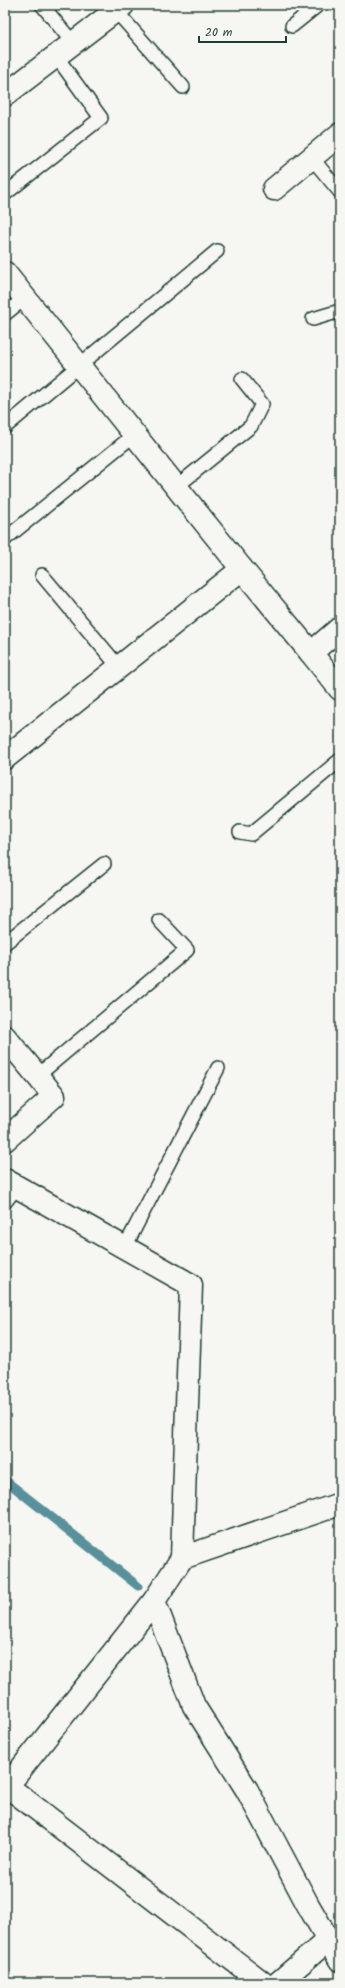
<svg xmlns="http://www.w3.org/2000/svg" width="345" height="1988" font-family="Kalam,sans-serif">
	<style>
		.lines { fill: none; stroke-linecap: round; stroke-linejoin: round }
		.stream { stroke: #59919b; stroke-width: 9 }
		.service-casing { stroke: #1f3d34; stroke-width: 16 }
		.minor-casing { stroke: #1f3d34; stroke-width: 25 }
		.tertiary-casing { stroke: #1f3d34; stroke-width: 25 }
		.service { stroke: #f6f6f2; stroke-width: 13 }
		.minor { stroke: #f6f6f2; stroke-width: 22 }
		.tertiary { stroke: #f6f6f2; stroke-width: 22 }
	</style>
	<rect width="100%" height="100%" fill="#f6f6f2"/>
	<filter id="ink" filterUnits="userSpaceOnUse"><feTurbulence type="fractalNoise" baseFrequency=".025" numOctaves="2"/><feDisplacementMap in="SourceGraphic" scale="8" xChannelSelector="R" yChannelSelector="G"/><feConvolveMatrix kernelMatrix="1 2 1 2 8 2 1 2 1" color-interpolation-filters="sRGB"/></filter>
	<g filter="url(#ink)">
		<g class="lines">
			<!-- stream -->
			<polyline class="stream" points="5,1480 138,1586"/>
			<defs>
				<g id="service">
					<polyline points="42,5 73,43"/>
					<polyline points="116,11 183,87"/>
					<polyline points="292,26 318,5"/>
					<polyline points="311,157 340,192"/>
					<polyline points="5,194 101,118 56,56"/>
					<polyline points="5,314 25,298"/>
					<polyline points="313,319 340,311"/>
					<polyline points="5,427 217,251"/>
					<polyline points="176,487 251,426 262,404 242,379"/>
					<polyline points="5,539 134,435"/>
					<polyline points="42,575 118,666"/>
					<polyline points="240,832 251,834 340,760"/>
					<polyline points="5,943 104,864"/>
					<polyline points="37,1076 187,950 159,920"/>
					<polyline points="5,1202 17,1187"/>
					<polyline points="125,1247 218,1068"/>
				</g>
				<g id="minor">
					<polyline points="5,95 123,5"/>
					<polyline points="274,189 340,134"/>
					<polyline points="340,628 311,653 340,689"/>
					<polyline points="5,758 242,569"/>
					<polyline points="5,1037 54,1096 5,1140"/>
					<polyline points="5,1180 191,1285 182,1558"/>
					<polyline points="340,1504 182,1558 154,1601 194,1706 247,1790 308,1905 340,1960"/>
					<polyline points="7,1786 263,1983"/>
					<polyline points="5,1789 154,1601"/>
					<polyline points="278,1983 328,1940"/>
				</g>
				<polyline id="tertiary" points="5,273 242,569 311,653"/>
			</defs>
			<!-- service casing -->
			<use href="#service" class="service-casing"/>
			<!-- minor casing -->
			<use href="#minor" class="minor-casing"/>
			<!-- tertiary casing -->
			<use href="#tertiary" class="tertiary-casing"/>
			<!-- service -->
			<use href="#service" class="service"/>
			<!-- minor -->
			<use href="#minor" class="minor"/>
			<!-- tertiary -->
			<use href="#tertiary" class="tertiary"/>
		</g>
	</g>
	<!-- margin -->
	<rect width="345" height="1988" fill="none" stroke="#f6f6f2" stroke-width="20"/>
	<rect x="10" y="10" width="325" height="1968" fill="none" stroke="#1f3d34" stroke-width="1.5" filter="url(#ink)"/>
	<!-- scale -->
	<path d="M199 36v6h87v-6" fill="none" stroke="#1f3d34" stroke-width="2"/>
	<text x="205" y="36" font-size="12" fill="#1f3d34" stroke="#f6f6f2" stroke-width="3" paint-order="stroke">20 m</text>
</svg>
